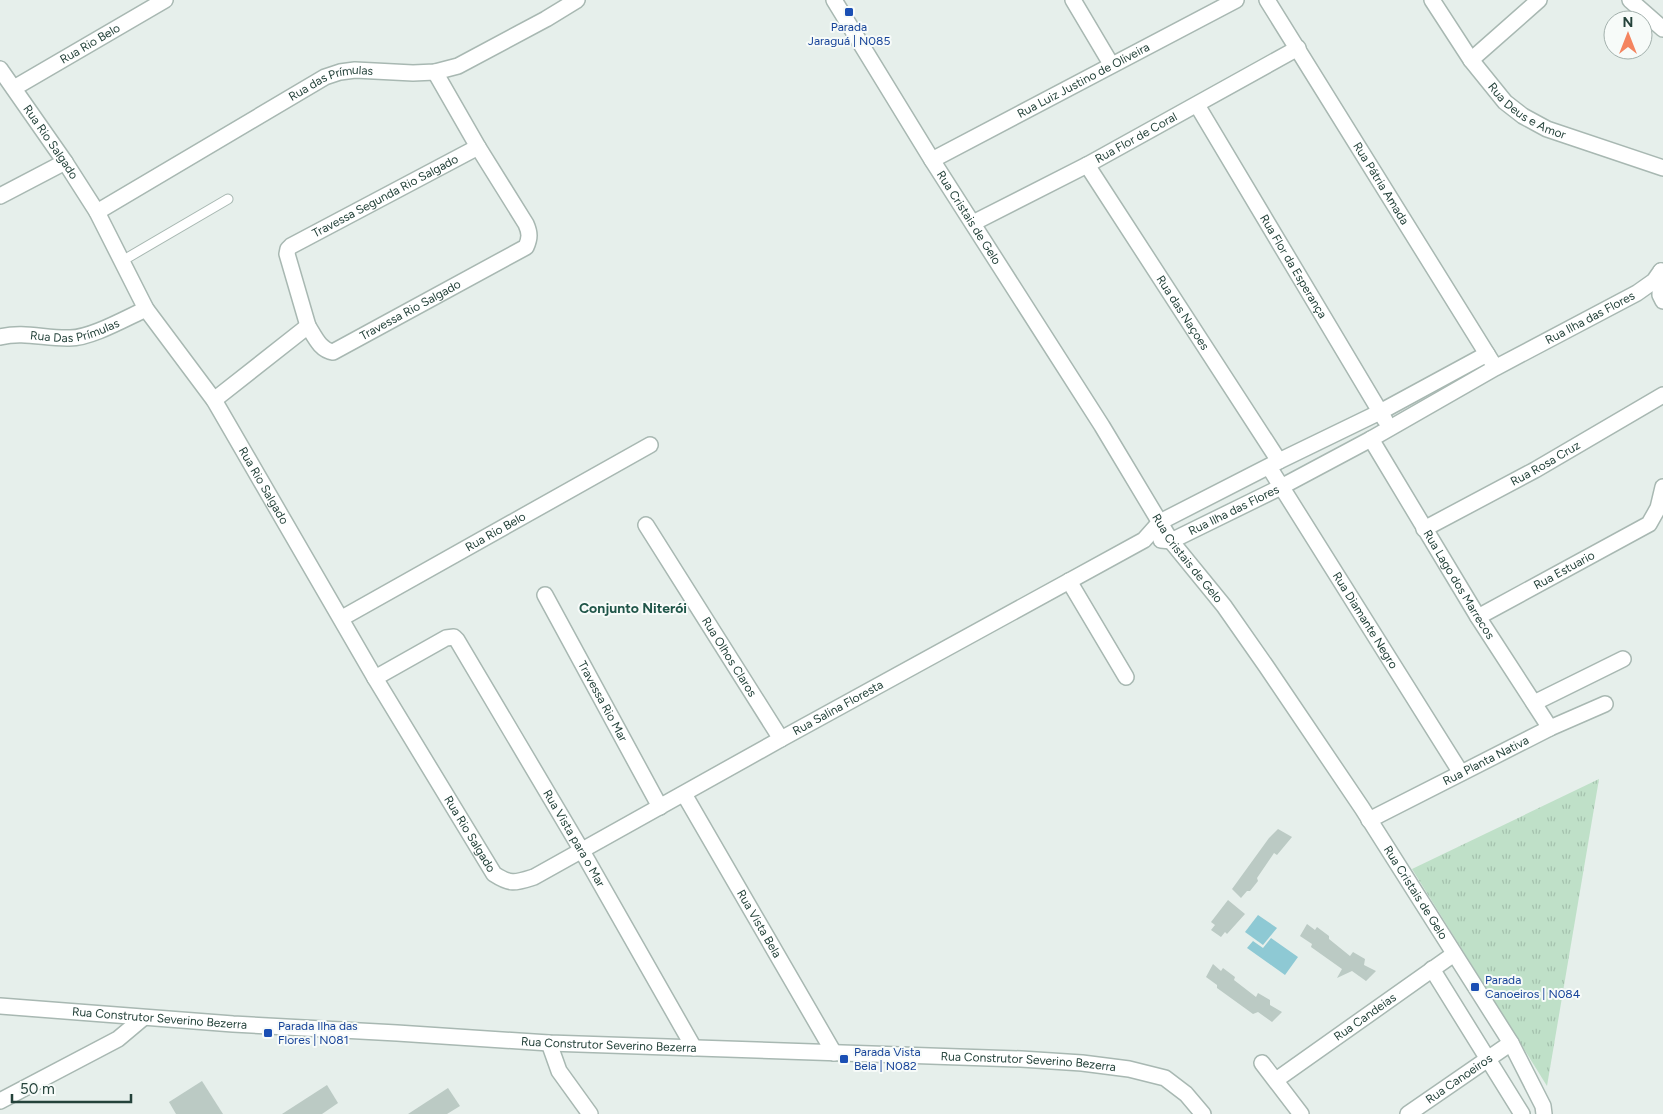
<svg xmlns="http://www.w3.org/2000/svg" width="1663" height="1114" font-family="Figtree,sans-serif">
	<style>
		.grass { fill: url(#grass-tufts) }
		.water { fill: #8ec9d4 }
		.building { fill: #bbcac4 }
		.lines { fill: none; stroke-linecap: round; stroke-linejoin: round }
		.service-casing { stroke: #a8b8b2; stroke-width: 11 }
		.minor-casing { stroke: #a8b8b2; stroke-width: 18 }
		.service { stroke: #fff; stroke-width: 9 }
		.minor { stroke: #fff; stroke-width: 15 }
		.transit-dot { fill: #1a4fb4; stroke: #f7fbf9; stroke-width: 2 }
		.labels { text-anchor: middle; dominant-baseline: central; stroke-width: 4; stroke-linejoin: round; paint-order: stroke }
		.transit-label { font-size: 12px; fill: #164399; stroke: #f7fbf9; text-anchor: start }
		.street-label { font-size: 12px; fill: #24423a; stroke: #f7fbf9 }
		.neighbourhood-label { font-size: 14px; font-weight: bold; fill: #1f5548; stroke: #f7fbf9 }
	</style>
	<defs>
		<pattern id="grass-tufts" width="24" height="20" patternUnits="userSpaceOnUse" patternTransform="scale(1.25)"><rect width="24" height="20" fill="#bfe0c8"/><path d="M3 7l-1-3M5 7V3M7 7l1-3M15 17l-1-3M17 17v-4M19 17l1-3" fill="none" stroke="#a4c1ad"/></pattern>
	</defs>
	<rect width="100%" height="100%" fill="#e6efeb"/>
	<!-- grass -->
	<polygon class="grass" points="1599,779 1547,1086 1412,869"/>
	<!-- water -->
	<g class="water">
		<polygon points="1258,915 1277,928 1263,945 1245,932"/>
		<polygon points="1271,938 1298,957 1285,975 1247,948 1253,941 1263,948"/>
	</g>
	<!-- building -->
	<g class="building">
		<polygon points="1278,829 1292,837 1277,855 1274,853 1257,878 1258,881 1250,891 1247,891 1241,898 1232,889 1269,838"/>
		<polygon points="1228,900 1245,914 1227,934 1225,932 1221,937 1211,930 1215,925 1211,922"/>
		<polygon points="1307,924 1315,930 1317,927 1329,936 1329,939 1350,956 1353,952 1365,959 1364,965 1376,971 1366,981 1352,971 1337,978 1342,969 1311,947 1312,944 1300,936"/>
		<polygon points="1213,964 1221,971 1223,968 1235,977 1234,980 1256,997 1258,993 1270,1000 1270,1005 1282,1012 1272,1022 1258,1012 1253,1014 1217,988 1217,985 1206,977"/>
		<polygon points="202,1081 223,1114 176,1114 169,1102"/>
		<polygon points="327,1085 338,1103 322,1114 282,1114"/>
		<polygon points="448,1088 460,1106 447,1114 408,1114"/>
	</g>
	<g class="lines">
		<defs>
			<polyline id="service" points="122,261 228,199"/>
			<g id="minor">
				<path id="s1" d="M834 0 932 160 1102 426 1171 541 1224 606 1266 666 1362 808 1511 1043 1543 1106 1544 1114"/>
				<polyline points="1073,0 1111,64"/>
				<path id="s2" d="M1267 0 1492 362"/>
				<path id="s3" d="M1432 0 1471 60 1505 102 1523 116 1547 129 1663 168"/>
				<polyline points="1630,0 1663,29"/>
				<polyline points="1471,60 1539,0"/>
				<path id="s4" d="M0 69 65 162 97 212 146 309 214 400 375 678 494 874C511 885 515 883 534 877L781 739 1144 540 1160 522 1279 461 1380 412 1487 354"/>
				<path id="s5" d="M14 88 165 0"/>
				<path id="s6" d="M1197 105 1385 420"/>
				<path id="s7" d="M932 160 1236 0"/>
				<path id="s8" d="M1087 165 1279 461"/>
				<polyline points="0,196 65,162"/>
				<path id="s9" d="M97 212 325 77 340 72 355 70 413 73 435 72 458 66 546 19 577 0"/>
				<path id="s10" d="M973 223 1087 165 1298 48"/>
				<polyline points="1661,271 1660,295 1663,301"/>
				<path id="s11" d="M308 326 287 254 288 249 291 246 478 147 435 72"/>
				<path id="s12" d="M0 337C24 331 46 339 70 338 91 338 126 318 146 309"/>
				<path id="s13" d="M214 400 308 326C315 337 320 350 333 352L526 247C530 238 530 233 526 224L478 147"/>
				<path id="s14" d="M1371 439 1478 617 1550 728"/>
				<path id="s15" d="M1269 467 1461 773"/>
				<path id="s16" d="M646 525 781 739"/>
				<path id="s17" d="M1424 529 1535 470 1663 395"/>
				<path id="s18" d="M1161 540 1171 541 1281 487 1371 439 1495 368 1637 293 1654 281 1661 271"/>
				<polyline points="1069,581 1126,677"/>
				<path id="s19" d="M545 595 660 807"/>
				<path id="s20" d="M1478 617 1649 524 1658 508 1663 487"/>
				<path id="s21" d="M342 618 650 445"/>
				<path id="s22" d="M375 678 446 638 454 637 457 640 582 851 694 1048"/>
				<polyline points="1534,703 1623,659"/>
				<path id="s23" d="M684 794 834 1053"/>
				<path id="s24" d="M1369 820 1550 728 1605 704"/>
				<polyline points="1432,969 1522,1114"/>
				<path id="s25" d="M0 1006 233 1024 397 1033 549 1043 1021 1059 1082 1063 1129 1069 1165 1078 1186 1094 1203 1114"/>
				<polyline points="549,1043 559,1071 590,1114"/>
				<polyline points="1262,1063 1301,1114"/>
				<path id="s26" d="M1276 1080 1454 954"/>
				<polyline points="0,1101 118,1039 143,1018"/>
				<path id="s27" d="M1408 1114 1511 1043"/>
			</g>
		</defs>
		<!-- service casing -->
		<use href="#service" class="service-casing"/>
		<!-- minor casing -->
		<use href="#minor" class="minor-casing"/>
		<!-- service -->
		<use href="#service" class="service"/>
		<!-- minor -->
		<use href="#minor" class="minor"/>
	</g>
	<!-- markers -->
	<g class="transit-dot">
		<rect x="844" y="7" width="10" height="10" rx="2.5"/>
		<rect x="1470" y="982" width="10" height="10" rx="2.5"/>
		<rect x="263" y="1028" width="10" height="10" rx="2.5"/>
		<rect x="839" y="1054" width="10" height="10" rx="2.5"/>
	</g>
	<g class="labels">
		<!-- transit labels -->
		<g class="transit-label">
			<text x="849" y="27" text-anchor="middle">Parada<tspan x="849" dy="14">Jaraguá | N085</tspan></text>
			<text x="1485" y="980">Parada<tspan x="1485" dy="14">Canoeiros | N084</tspan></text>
			<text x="278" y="1026">Parada Ilha das<tspan x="278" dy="14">Flores | N081</tspan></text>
			<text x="854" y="1052">Parada Vista<tspan x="854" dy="14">Bela | N082</tspan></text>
		</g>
		<!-- street labels -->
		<g class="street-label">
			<text stroke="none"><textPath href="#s5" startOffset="88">Rua Rio Belo</textPath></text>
			<text stroke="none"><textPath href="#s7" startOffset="171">Rua Luiz Justino de Oliveira</textPath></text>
			<text stroke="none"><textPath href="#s9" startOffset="269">Rua das Prímulas</textPath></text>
			<text stroke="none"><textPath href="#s3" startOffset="149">Rua Deus e Amor</textPath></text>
			<text stroke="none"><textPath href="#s10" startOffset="184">Rua Flor de Coral</textPath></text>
			<text stroke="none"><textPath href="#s4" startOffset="89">Rua Rio Salgado</textPath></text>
			<text stroke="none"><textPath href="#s2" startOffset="216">Rua Pátria Amada</textPath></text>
			<text stroke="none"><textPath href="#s11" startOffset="191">Travessa Segunda Rio Salgado</textPath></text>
			<text stroke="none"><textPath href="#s1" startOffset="256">Rua Cristais de Gelo</textPath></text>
			<text stroke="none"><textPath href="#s6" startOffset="188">Rua Flor da Esperança</textPath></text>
			<text stroke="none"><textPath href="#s13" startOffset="245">Travessa Rio Salgado</textPath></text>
			<text stroke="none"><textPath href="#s8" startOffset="176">Rua das Naçoes</textPath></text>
			<text stroke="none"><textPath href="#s18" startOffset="485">Rua Ilha das Flores</textPath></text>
			<text stroke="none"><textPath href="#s12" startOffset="76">Rua Das Prímulas</textPath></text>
			<text stroke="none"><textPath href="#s17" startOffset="138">Rua Rosa Cruz</textPath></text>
			<text stroke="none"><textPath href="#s4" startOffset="494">Rua Rio Salgado</textPath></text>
			<text stroke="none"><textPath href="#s18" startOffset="80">Rua Ilha das Flores</textPath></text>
			<text stroke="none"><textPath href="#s21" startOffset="176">Rua Rio Belo</textPath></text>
			<text stroke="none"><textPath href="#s1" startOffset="661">Rua Cristais de Gelo</textPath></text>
			<text stroke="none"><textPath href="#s20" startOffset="98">Rua Estuario</textPath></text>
			<text stroke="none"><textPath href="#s14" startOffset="170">Rua Lago dos Marrecos</textPath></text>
			<text stroke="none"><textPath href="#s15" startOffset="181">Rua Diamante Negro</textPath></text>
			<text stroke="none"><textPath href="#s16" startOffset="156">Rua Olhos Claros</textPath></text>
			<text stroke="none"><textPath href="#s19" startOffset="121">Travessa Rio Mar</textPath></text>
			<text stroke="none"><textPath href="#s4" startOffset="1336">Rua Salina Floresta</textPath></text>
			<text stroke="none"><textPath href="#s24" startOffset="131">Rua Planta Nativa</textPath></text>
			<text stroke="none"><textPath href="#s4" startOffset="899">Rua Rio Salgado</textPath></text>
			<text stroke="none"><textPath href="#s22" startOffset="324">Rua Vista para o Mar</textPath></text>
			<text stroke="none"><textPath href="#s1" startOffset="1066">Rua Cristais de Gelo</textPath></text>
			<text stroke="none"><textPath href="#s23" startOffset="150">Rua Vista Bela</textPath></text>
			<text stroke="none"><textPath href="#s26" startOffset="109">Rua Candeias</textPath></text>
			<text stroke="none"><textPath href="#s25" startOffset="160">Rua Construtor Severino Bezerra</textPath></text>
			<text stroke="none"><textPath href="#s25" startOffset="610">Rua Construtor Severino Bezerra</textPath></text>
			<text stroke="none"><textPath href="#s25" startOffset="1030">Rua Construtor Severino Bezerra</textPath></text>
			<text stroke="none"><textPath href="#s27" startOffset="62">Rua Canoeiros</textPath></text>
		</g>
		<!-- neighbourhood labels -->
		<g class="neighbourhood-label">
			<text x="633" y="608">Conjunto Niterói</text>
		</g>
	</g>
	<!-- north arrow -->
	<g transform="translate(1628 35)"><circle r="24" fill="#f7fbf9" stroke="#a3b1ad"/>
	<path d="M0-4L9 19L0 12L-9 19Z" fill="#f4845f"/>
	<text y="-8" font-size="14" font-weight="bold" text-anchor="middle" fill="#24423a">N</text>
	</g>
	<!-- scale -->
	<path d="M12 1094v8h119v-8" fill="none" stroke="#24423a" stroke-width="2.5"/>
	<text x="20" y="1094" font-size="15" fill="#24423a" stroke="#f7fbf9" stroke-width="4" paint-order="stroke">50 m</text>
</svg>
